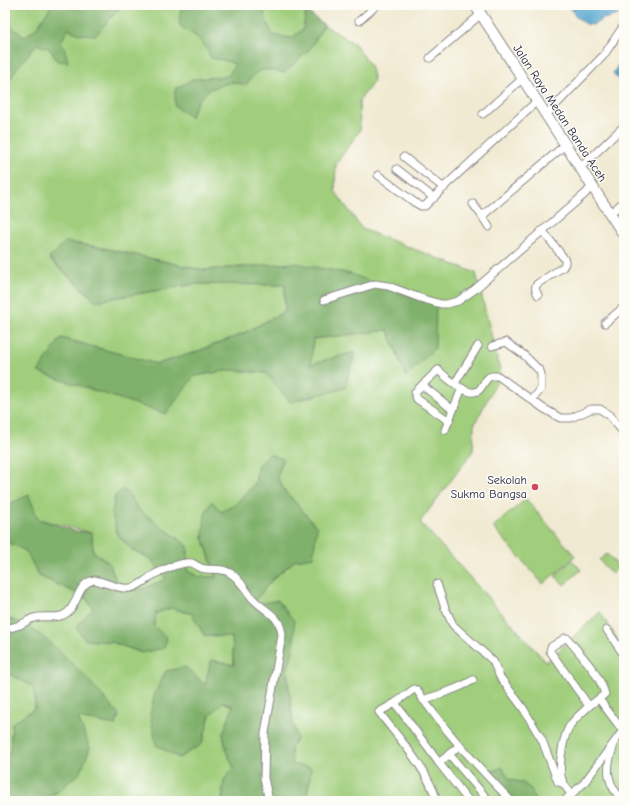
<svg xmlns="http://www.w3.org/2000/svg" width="629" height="806" font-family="'Comic Neue',sans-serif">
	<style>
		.green { fill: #a0ce7c; stroke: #61785c; fill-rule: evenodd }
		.forest { fill: #80b16c; stroke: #516a54 }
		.water { fill: #52a5cd; stroke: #3a6484 }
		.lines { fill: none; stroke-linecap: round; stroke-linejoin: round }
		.minor-casing { stroke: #8a8686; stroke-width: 9 }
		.highway-casing { stroke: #8a8686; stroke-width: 12 }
		.minor { stroke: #fff; stroke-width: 7 }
		.highway { stroke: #fff; stroke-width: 10 }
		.poi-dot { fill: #d1495b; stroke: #fdfcf7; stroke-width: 1.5 }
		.labels { text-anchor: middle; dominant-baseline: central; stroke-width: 3; stroke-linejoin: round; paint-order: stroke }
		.street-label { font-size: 12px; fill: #22223b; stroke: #fdfcf7 }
		.poi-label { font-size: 12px; fill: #22223b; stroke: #fdfcf7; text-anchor: end }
	</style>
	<rect width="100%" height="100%" fill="#fdfcf7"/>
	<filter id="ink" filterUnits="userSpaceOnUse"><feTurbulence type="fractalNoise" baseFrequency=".025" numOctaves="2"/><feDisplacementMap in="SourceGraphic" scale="8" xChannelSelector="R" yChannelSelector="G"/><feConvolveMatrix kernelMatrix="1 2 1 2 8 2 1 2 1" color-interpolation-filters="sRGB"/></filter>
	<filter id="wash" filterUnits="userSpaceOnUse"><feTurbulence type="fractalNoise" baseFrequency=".012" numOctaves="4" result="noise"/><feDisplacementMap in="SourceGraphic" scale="16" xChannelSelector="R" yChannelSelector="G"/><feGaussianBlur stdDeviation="0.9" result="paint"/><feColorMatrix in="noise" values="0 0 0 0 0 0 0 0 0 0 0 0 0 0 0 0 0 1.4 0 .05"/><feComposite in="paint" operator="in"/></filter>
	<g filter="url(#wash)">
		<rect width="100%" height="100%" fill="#f1ead2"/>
		<!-- green -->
		<g class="green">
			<path d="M5 5H304L306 11 324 25 355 44 370 65 374 81 359 101 360 130 336 164 335 191 362 229 476 273 501 374 474 425 473 451 420 522 546 662 600 612 624 649V801H535C530 784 525 784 509 779L500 792 502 801H297L307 797 311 769 292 765 291 748 297 739 293 723 287 672 294 646 251 605 272 580 295 560 313 556 297 504 285 491 277 477 283 459 269 454 258 465 255 483 235 505 221 512 212 502 203 537 216 577H199L187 571 188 546 139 510 130 496H115L112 513 117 534 132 550 151 559 166 579 142 589 120 592 109 563 93 551 92 533 38 519 8 504 5 491ZM65 242 99 247 203 270 295 263 435 348 406 377 388 330 312 339 311 364 266 373 231 370 194 376 61 338 157 364 193 353 242 334 285 312V285L195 284 96 301 49 259Z"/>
			<polygon points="526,499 575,556 543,584 493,527"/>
			<polygon points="5,541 26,551 39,576 85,597 93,608 85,640 112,642 142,653 154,625 156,613 172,608 192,614 204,635 232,637 234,665 211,660 202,744 210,715 223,702 233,706 223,734 227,753 234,768 224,780 222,801 37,801 58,792 78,717 116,725 12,619 5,619"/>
			<polygon points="607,554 619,567 612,574 599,560"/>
			<polygon points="572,560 581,570 564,585 555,576"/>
			<polygon points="5,674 9,674 34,687 35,708 12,723 10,753 5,758"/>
		</g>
		<!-- forest -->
		<g class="forest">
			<polygon points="52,5 122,5 96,35 79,34 68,29 61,42 65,50 68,62 57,61 50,49 37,44 17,68 5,88 5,69 7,66 8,55 5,42 5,21 24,37 36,28"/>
			<path d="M182 5H262L266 20 273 35 292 38 303 29 306 11 324 25 310 49 284 73C264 68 258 67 246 85L232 82 210 89 199 99 190 117 175 106V89L193 79 228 76 235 64 223 60 211 58C208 52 204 44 199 39 182 24 175 34 182 5Z"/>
			<polygon points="65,242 99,247 203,270 295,263 351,274 406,295 436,303 435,348 406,377 388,330 313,339 311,364 355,352 345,388 290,402 266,373 231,370 194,376 166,414 38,372 61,338 157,364 193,353 242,334 285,311 285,285 195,284 96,301 49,258"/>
			<polygon points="269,454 283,459 277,477 285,491 317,527 313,557 295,560 272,580 251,605 278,600 294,621 294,646 287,672 293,723 297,739 291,748 292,764 311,768 307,797 297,801 222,801 224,780 234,768 227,753 223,734 233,706 223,702 210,715 202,744 179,758 156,745 150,714 155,693 166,671 186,667 205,685 211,660 234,665 232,637 204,635 192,614 172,608 156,613 154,626 167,638 164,648 142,653 112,642 85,640 76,627 93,608 85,597 39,576 26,551 5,541 5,491 9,504 29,495 38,519 74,531 92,533 93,551 109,563 121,592 142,589 166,579 151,559 132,550 117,534 112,513 115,496 123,489 130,496 139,510 188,546 187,571 199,577 216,577 203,537 205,514 212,501 221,512 235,505 255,483 258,465"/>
			<path d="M5 619C40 620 96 689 119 715L116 725 78 718 90 748 80 773 57 792 37 801H5V758L10 753 12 723 35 708 34 687 9 674H5Z"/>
			<polygon points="502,767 509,779 523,783 532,790 535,801 502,801 500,792 491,772"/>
		</g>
		<!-- water -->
		<g class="water">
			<polygon points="568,5 624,5 618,15 603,19 593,25 586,24 575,16 572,9"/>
			<polygon points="624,56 624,85 613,73"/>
		</g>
	</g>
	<g filter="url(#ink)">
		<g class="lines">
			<defs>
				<g id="minor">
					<polyline points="359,21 377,5"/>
					<polyline points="430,58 481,14"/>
					<polyline points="483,114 523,78"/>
					<polyline points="546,115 604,55 624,25"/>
					<polyline points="404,157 444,188"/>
					<polyline points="580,168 624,126"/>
					<polyline points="397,169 434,198"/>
					<polyline points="378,175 414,202 421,206 425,206 447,184 537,101"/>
					<polyline points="473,204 482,216 489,227"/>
					<polyline points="610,214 624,201"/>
					<polyline points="482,216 565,145"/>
					<path d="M538 295C536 291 534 288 537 284L563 267C566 263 566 261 563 257L542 230"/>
					<polyline points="324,300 375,284 388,286 423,299 441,304 447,304 458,301 474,290 585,194 592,186"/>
					<polyline points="605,323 624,307"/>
					<polyline points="492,346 506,342 524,355 540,371 541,374 541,389 532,400"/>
					<polyline points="455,383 478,346"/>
					<polyline points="422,385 453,410"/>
					<path d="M449 421 417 399 415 395V392L438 370C446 377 469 399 479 390 483 386 485 380 489 377L493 376H498L543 408 560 418H571L591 409H600L609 415 624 433"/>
					<polyline points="445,430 462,388"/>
					<polyline points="437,584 445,608 453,625 493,661 500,677 523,708 542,740 558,782 564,784"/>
					<path d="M5 628C10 628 15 627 20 625 25 623 29 619 34 618 46 614 58 621 68 612 79 602 78 582 95 580 104 582 121 590 130 588 140 587 148 577 157 573 165 569 184 561 192 563 197 565 200 569 206 569 214 570 222 568 230 573 240 578 246 592 254 600 266 612 280 615 282 635L265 733 264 778 269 801"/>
					<polyline points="607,630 624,655"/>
					<path d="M565 638H567C581 655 599 673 605 694L589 706 550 651 551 647Z"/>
					<polyline points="599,699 623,731"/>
					<path d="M423 700C440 694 457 690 473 680"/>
					<polyline points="395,703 439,763 459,746"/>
					<path d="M613 748C605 770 607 784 623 801"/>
					<polyline points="449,754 489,801"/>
					<polyline points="439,763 468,800"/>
					<path d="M572 795C567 789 562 783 561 776 559 763 563 734 571 724 576 717 583 712 589 706"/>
					<path d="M437 801C427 768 399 739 379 712L395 703 414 689 417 690C444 731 477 765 511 801"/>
					<polyline points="564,801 584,783 624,729"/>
				</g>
				<polyline id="highway" points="475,5 592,186 624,235"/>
			</defs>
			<!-- minor casing -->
			<use href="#minor" class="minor-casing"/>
			<!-- highway casing -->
			<use href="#highway" class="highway-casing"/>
			<!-- minor -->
			<use href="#minor" class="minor"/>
			<!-- highway -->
			<use href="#highway" class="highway"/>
		</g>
	</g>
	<!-- markers -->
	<circle class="poi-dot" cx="535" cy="487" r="4"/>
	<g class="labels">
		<!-- street labels -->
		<g class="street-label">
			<text transform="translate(560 113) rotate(57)">Jalan Raya Medan Banda Aceh</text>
		</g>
		<!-- poi labels -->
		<g class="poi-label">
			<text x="527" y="480">Sekolah<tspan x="527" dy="14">Sukma Bangsa</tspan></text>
		</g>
	</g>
	<!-- margin -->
	<rect width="629" height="806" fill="none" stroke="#fdfcf7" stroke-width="20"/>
</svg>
